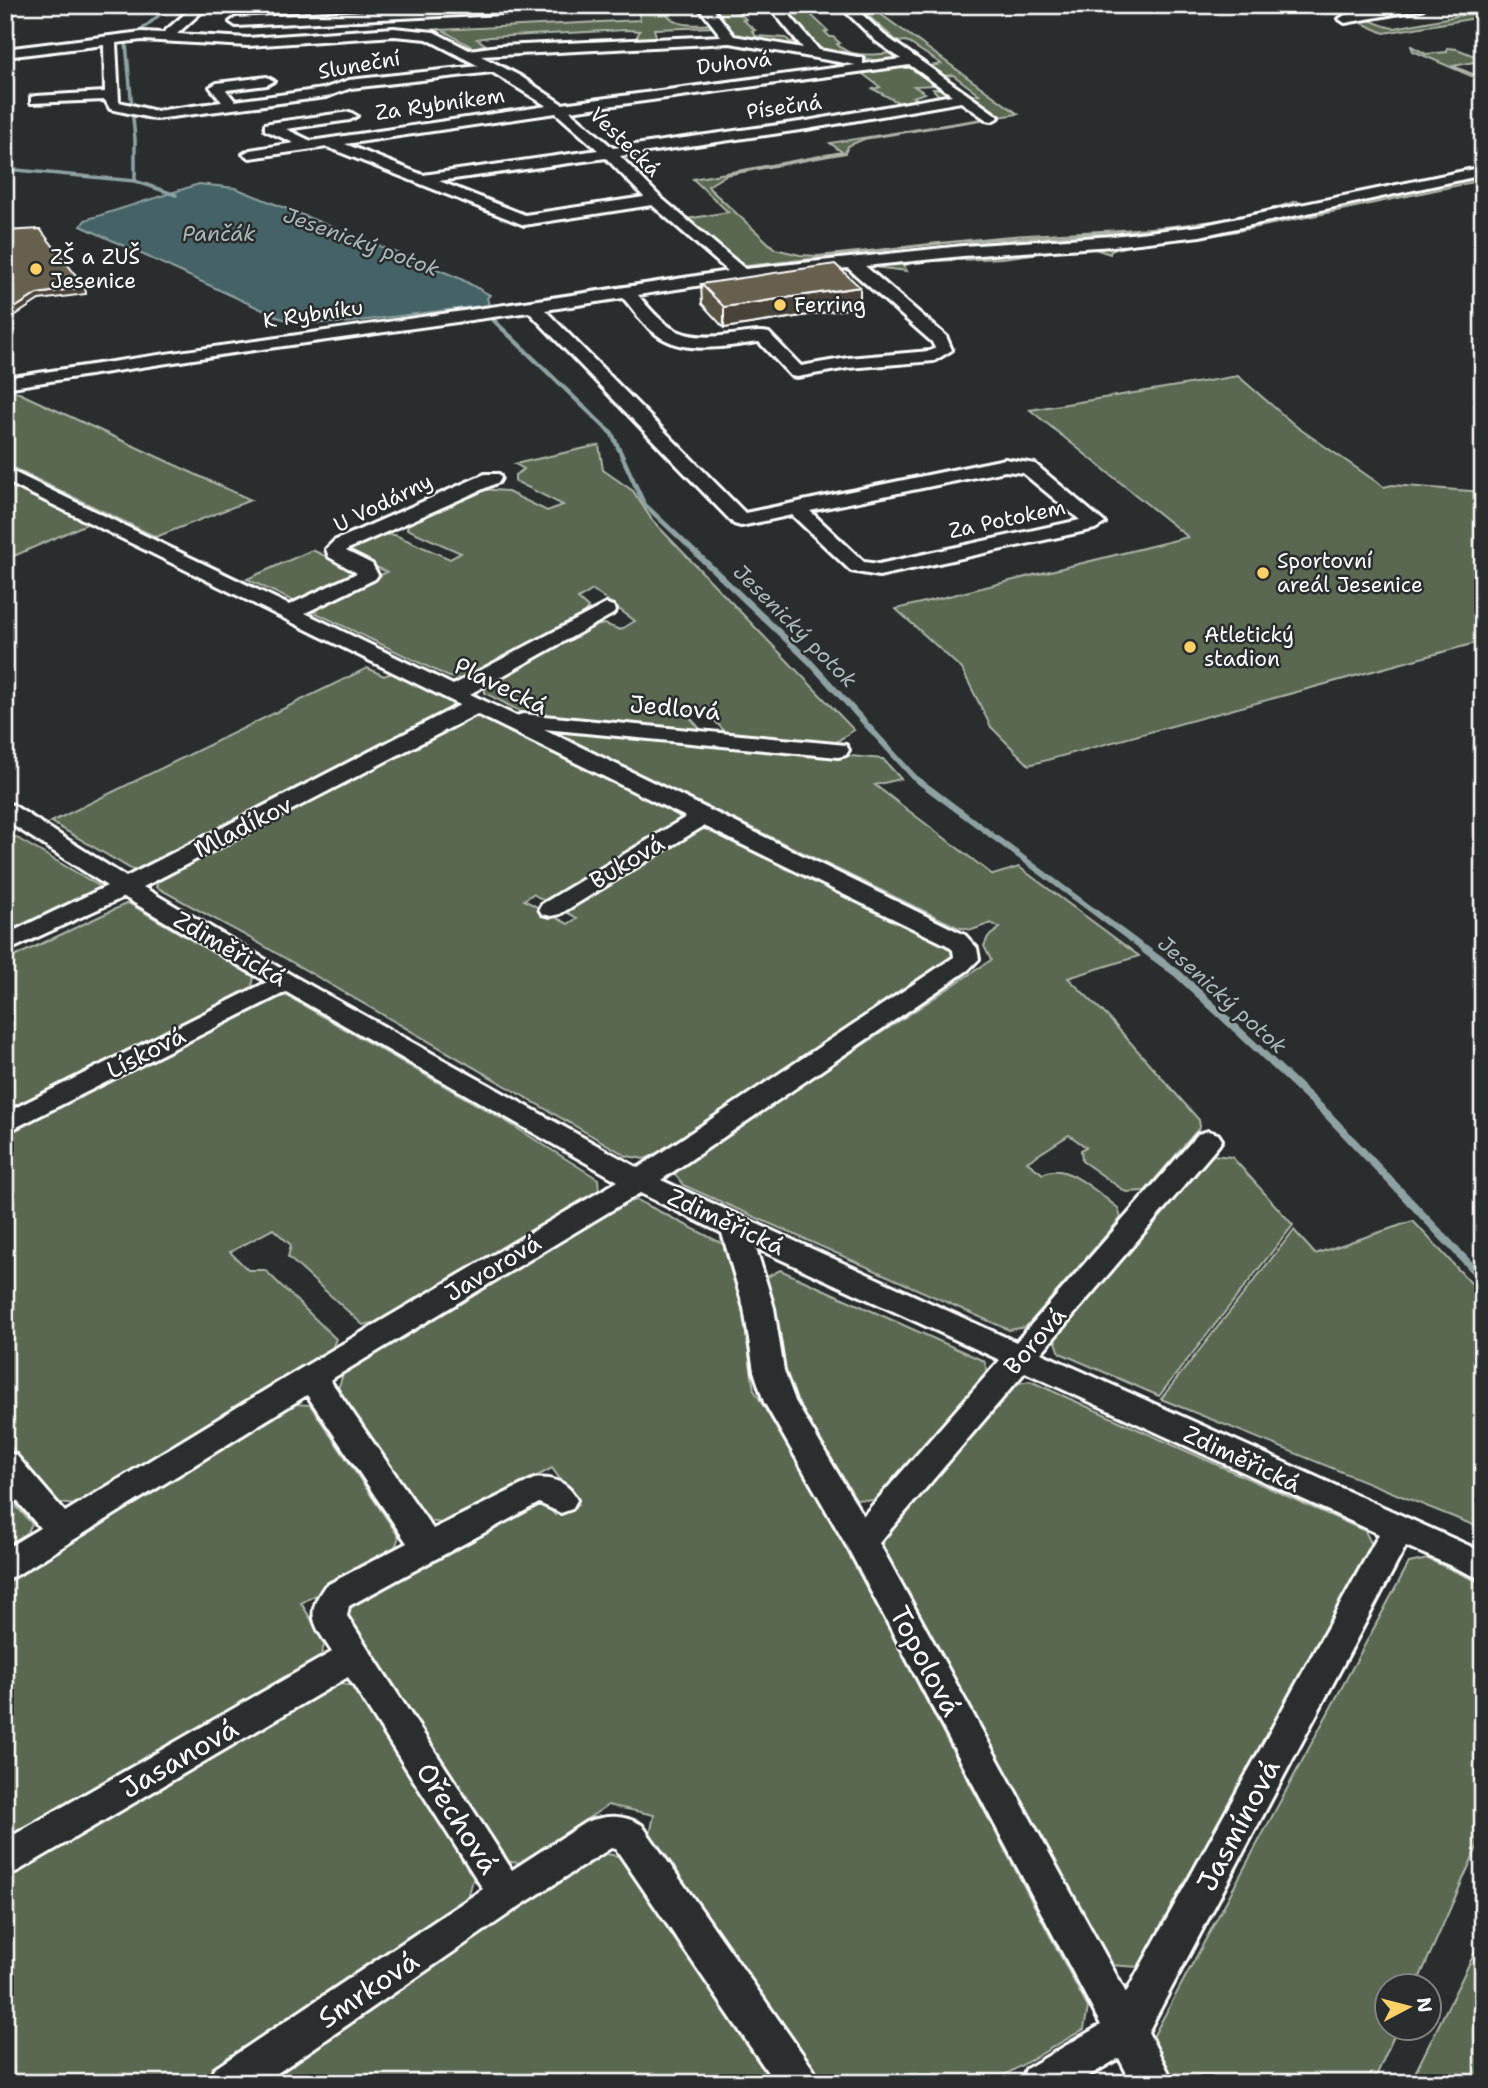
<svg xmlns="http://www.w3.org/2000/svg" width="1488" height="2088" font-family="'Shantell Sans',sans-serif">
	<style>
		.green { fill: #5a6851; stroke: #acb4a8; stroke-width: 2 }
		.water { fill: #456466; stroke: #8fa2a3; stroke-width: 2 }
		.lines { fill: none; stroke-linecap: round; stroke-linejoin: round }
		.stream-far3 { stroke: #8fa2a3; stroke-width: 3.5 }
		.stream-far2 { stroke: #8fa2a3; stroke-width: 4.5 }
		.stream-far1 { stroke: #8fa2a3; stroke-width: 6 }
		.stream { stroke: #8fa2a3; stroke-width: 8 }
		.street-casing { stroke: #fff; stroke-width: 6 }
		.street { fill: #2a2d2e; fill-rule: evenodd }
		.wall { fill: #595345; stroke: #fff; stroke-width: 2 }
		.shaded-wall { fill: #494338; stroke: #fff; stroke-width: 2 }
		.building { fill: #686050; stroke: #fff; stroke-width: 2 }
		.poi-dot { fill: #ffd166; stroke: #2a2d2e; stroke-width: 2.5 }
		.labels { text-anchor: middle; dominant-baseline: central; stroke-width: 5; stroke-linejoin: round; paint-order: stroke }
		.far-street-label { font-size: 21px; fill: #fff; stroke: #2a2d2e }
		.far-water-label { font-size: 21px; font-style: italic; fill: #abb9ba; stroke: #2a2d2e }
		.far-poi-label { font-size: 21px; fill: #fff; stroke: #2a2d2e; text-anchor: start }
		.street-label { font-size: 24px; fill: #fff; stroke: #2a2d2e }
		.near-street-label { font-size: 28px; fill: #fff; stroke: #2a2d2e }
	</style>
	<rect width="100%" height="100%" fill="#2a2d2e"/>
	<filter id="ink" filterUnits="userSpaceOnUse"><feTurbulence type="fractalNoise" baseFrequency=".0143" numOctaves="2"/><feDisplacementMap in="SourceGraphic" scale="14" xChannelSelector="R" yChannelSelector="G"/><feConvolveMatrix kernelMatrix="1 2 1 2 8 2 1 2 1" color-interpolation-filters="sRGB"/></filter>
	<g filter="url(#ink)">
		<!-- green -->
		<g class="green">
			<path d="M637 5H661L671 14 668 15C676 27 697 25 712 24L716 27 654 29 657 40H649L648 38H636L640 31 626 30 490 37 477 39 486 45 480 46 481 50 464 48 470 46 440 29 418 31 640 20Z"/>
			<polygon points="710,5 735,5 733,8 746,19 743,20 755,30 752,31 756,36 786,38 790,42 799,41 800,43 791,46 737,37"/>
			<path d="M781 5H805L803 7 828 31 825 32 830 37H833L840 43 837 44C850 59 874 54 892 53L897 58 879 61 822 51Z"/>
			<path d="M856 5H868L1018 114 864 139 848 146 845 153 726 175 708 186 710 189 775 249 800 255 818 256C883 250 948 241 1013 236 1109 229 1205 232 1297 201L1300 203 1279 209 1178 228 955 242 738 267 687 219 728 212 693 179 842 152 830 143 1001 116 971 95 979 94 953 75 944 76 930 66 941 64 940 63 906 41 898 42Z"/>
			<path d="M1472 13H1483V17L1384 33 1355 20C1373 17 1379 27 1395 28Z"/>
			<polygon points="1411,46 1426,54 1447,52 1447,48 1457,49 1477,57 1474,62 1453,66 1475,75 1483,73 1483,81 1413,51"/>
			<polygon points="898,66 915,69 937,85 914,86 925,93 913,97 919,100 939,96 933,89 942,88 949,95 903,105 873,89 880,87 859,71"/>
			<path d="M1483 173V180C1396 198 1309 218 1221 234 1185 241 1146 239 1111 251L1110 254 1089 247 1002 258 913 262 904 266 907 271 864 266 865 263 1119 242Z"/>
			<polygon points="1196,229 746,270 743,269 972,243"/>
			<polygon points="1238,376 1297,427 1384,487 1392,485 1483,492 1483,641 1029,765 991,727 962,669 896,609 1188,537 1030,410"/>
			<polygon points="8,388 251,500 156,537 5,464 5,389"/>
			<polygon points="599,445 603,470 633,491 652,520 854,730 833,744 727,734 703,708 685,712 703,732 529,716 485,693 485,688 490,684 591,627 605,624 620,630 635,621 593,590 578,599 588,608 583,615 473,676 461,679 449,677 314,612 315,607 387,572 351,555 349,552 351,546 379,535 395,535 450,559 461,553 407,529 408,521 482,489 506,491 547,511 563,505 515,481 515,475 524,469 515,464"/>
			<polygon points="5,482 89,523 5,560"/>
			<polygon points="312,550 354,569 356,574 297,603 247,579"/>
			<polygon points="367,668 384,676 394,672 448,699 452,705 447,712 138,873 51,822"/>
			<polygon points="476,717 489,718 676,810 679,818 675,825 553,899 543,900 533,894 524,900 568,924 577,918 568,913 567,907 690,832 704,829 718,831 948,944 955,953 952,962 659,1153 644,1159 627,1156 250,938 156,887 159,878 463,720"/>
			<path d="M545 728 883 759 901 779 875 785 993 875 1019 867 1139 956 1068 978 1107 1016 1199 1120 1200 1127 1145 1191 1126 1192 1082 1161 1081 1150 1086 1147 1069 1135 1027 1162 1043 1174C1066 1160 1100 1195 1118 1208L1121 1218 1026 1327 1009 1330 683 1185 675 1174 682 1165 991 960 984 946 988 937 1000 928 991 923 972 930 957 927Z"/>
			<polygon points="5,831 106,890 5,937"/>
			<polygon points="128,903 254,977 252,987 5,1112 5,961"/>
			<polygon points="287,996 507,1122 598,1179 599,1190 378,1322 363,1325 288,1257 291,1245 273,1229 230,1252 248,1270 265,1270 336,1339 331,1351 76,1505 59,1503 5,1440 5,1134 273,997"/>
			<polygon points="1212,1155 1232,1157 1293,1225 1159,1396 1060,1353 1055,1339"/>
			<polygon points="637,1200 723,1244 743,1312 754,1390 836,1529 1088,2008 1084,2029 991,2083 825,2083 650,1835 654,1815 608,1805 521,1863 500,1861 345,1618 351,1602 530,1504 548,1507 555,1515 578,1504 552,1468 448,1524 429,1521 338,1389 343,1374 617,1205"/>
			<polygon points="1413,1221 1483,1296 1483,1529 1161,1399 1294,1230 1315,1254"/>
			<polygon points="780,1270 984,1361 989,1374 880,1501 856,1499 787,1384 775,1310 765,1278"/>
			<polygon points="1030,1381 1365,1531 1373,1547 1139,1967 1109,1965 883,1547 884,1537 1013,1384"/>
			<polygon points="294,1404 310,1405 399,1537 393,1553 301,1603 325,1642 320,1659 5,1841 5,1585"/>
			<polygon points="5,1493 32,1524 25,1537 5,1549"/>
			<polygon points="1428,1559 1483,1584 1483,1834 1416,1986 1386,1986 1386,2028 1397,2029 1373,2083 1173,2083 1155,2050 1154,2035 1409,1563"/>
			<polygon points="336,1683 356,1686 474,1876 468,1898 194,2083 5,2083 5,1878"/>
			<polygon points="599,1853 619,1856 775,2083 261,2083"/>
			<polygon points="1483,1936 1483,2083 1410,2083"/>
		</g>
		<!-- water -->
		<polygon class="water" points="199,184 235,188 459,278 490,295 487,298 489,305 343,323 299,323 280,318 81,226 85,220"/>
		<g class="lines">
			<!-- stream-far3 -->
			<g class="stream-far3">
				<polyline points="5,169 135,181 176,195"/>
				<polyline points="135,181 135,139 126,43 171,5"/>
			</g>
			<!-- stream-far2 -->
			<polyline class="stream-far2" points="485,312 612,434 644,504 699,556"/>
			<!-- stream-far1 -->
			<polyline class="stream-far1" points="697,554 809,661 915,778 1147,951"/>
			<!-- stream -->
			<polyline class="stream" points="1144,949 1178,974 1327,1114 1483,1279"/>
			<defs>
				<g id="street">
					<path d="M195 5H209L177 34 248 38 394 28 434 32 469 50 499 46 721 36 697 5H710L734 36 803 48 768 5H781L819 50 863 58V64L901 59 876 41 839 5H852L884 35 999 117 992 121 987 120 961 102 807 129 620 156 660 197 745 269 963 246 1113 236 1200 226 1483 167V175L1200 236 1113 246 963 256 865 266 946 336 952 350 934 361 848 368 797 377 791 376 759 342C726 346 685 356 656 334 643 325 634 310 623 298L545 310 745 513 1005 459 1035 464 1105 523 1095 529 879 576 851 571 792 515 741 526 734 524 529 312 226 354 5 388V378C247 341 489 309 728 271L652 205 524 225 327 147 250 158 243 154 250 150 294 143 265 130V124L270 123 350 112 357 116 350 120 286 129 311 141 547 106 492 72 351 88 326 97 156 119 110 109 105 100 31 103V97L36 96 105 92 104 45 5 57V49L142 32 163 33ZM394 36 427 39 479 66 349 80 323 89 235 101 226 90 267 85 274 81 267 77 217 83 210 87 222 102 156 111 119 102 116 43 142 40 248 46ZM730 43 856 65 562 104 520 76 481 56ZM910 65 952 95 807 121 613 148 570 111ZM556 113 598 150 423 175 345 144ZM606 158 644 197 525 215 439 181ZM848 268 932 342 935 348 930 351 848 358 801 366 769 333C757 330 743 334 731 335 683 341 668 332 638 295L741 279ZM1005 471 1023 473 1080 520 879 564 864 562 810 511Z"/>
					<polygon points="476,5 591,5 585,9 236,26 230,22 236,18"/>
					<polygon points="1400,5 1428,5 1422,9 1345,23 1339,19 1345,15"/>
					<path d="M5 468 289 605 357 573 329 557 326 549 334 541 485 474H499L501 478 499 482 348 549 346 551 372 564 378 575 375 579 305 613 453 685 606 604 613 606 616 610 613 614 470 694 516 716 523 714 846 745 849 750 846 755 838 757 544 729 965 935 977 948 979 959 968 970 661 1180 1016 1342 1198 1134 1208 1131 1218 1134 1222 1140 1218 1146 1041 1353 1483 1552V1580L1406 1546 1148 2032 1174 2083H1132L1119 2058 1077 2083H1020L1026 2069 1101 2025 849 1550 764 1402 754 1371 744 1308 722 1233 640 1193 330 1380 433 1529 534 1479C553 1477 568 1482 577 1500L572 1509 561 1513 539 1503 349 1606 347 1616 512 1870 586 1822C607 1815 622 1814 642 1825L813 2069 819 2083H775L616 1849 611 1848 520 1906 263 2083H208L214 2069 483 1889 348 1677 18 1871 5 1876V1840L332 1652C315 1625 304 1615 325 1586L407 1543 307 1395 17 1575 5 1579V1549L40 1528 5 1486V1452L16 1455 65 1512 300 1369 618 1181 286 992 5 1133V1113L267 982 124 897 5 952V935L107 886 5 820V803L13 805 126 877 460 705 5 481ZM477 714 686 817 542 904 539 909 542 914 551 916 560 914 704 826 947 945 953 950 954 957 638 1168 295 977 143 887ZM756 1248 1000 1360 863 1516 795 1401 784 1371 774 1308ZM1025 1372 1379 1534 1126 1993 879 1543Z"/>
				</g>
			</defs>
			<!-- street casing -->
			<use href="#street" class="street-casing"/>
			<!-- street -->
			<use href="#street" class="street"/>
		</g>
		<!-- wall -->
		<polygon class="wall" points="701,284 860,287 860,307 724,328 702,304"/>
		<!-- shaded-wall -->
		<g class="shaded-wall">
			<polygon points="85,287 86,294 39,300 5,322 5,314 37,294"/>
			<polygon points="860,287 860,307 724,328 724,307"/>
		</g>
		<!-- building -->
		<g class="building">
			<polygon points="40,229 85,287 37,294 5,314 5,231"/>
			<polygon points="835,264 860,287 724,307 701,284"/>
		</g>
	</g>
	<!-- markers -->
	<g class="poi-dot">
		<circle cx="36" cy="269" r="7"/>
		<circle cx="780" cy="305" r="7"/>
		<circle cx="1263" cy="573" r="7"/>
		<circle cx="1190" cy="647" r="7"/>
	</g>
	<g class="labels">
		<!-- far-street labels -->
		<g class="far-street-label">
			<text transform="translate(734 63) rotate(-7)">Duhová</text>
			<text transform="translate(359 65) rotate(-10)">Sluneční</text>
			<text transform="translate(440 104) rotate(-8)">Za Rybníkem</text>
			<text transform="translate(784 107) rotate(-8)">Písečná</text>
			<text transform="translate(625 142) rotate(44)">Vestecká</text>
			<text transform="translate(313 314) rotate(-8)">K Rybníku</text>
			<text transform="translate(383 503) rotate(-26)">U Vodárny</text>
			<text transform="translate(1007 519) rotate(-12)">Za Potokem</text>
		</g>
		<!-- far-water labels -->
		<g class="far-water-label">
			<text x="219" y="234">Pančák</text>
			<text transform="translate(361 242) rotate(20)">Jesenický potok</text>
			<text transform="translate(795 626) rotate(45)">Jesenický potok</text>
			<text transform="translate(1222 995) rotate(42)">Jesenický potok</text>
		</g>
		<!-- far-poi labels -->
		<g class="far-poi-label">
			<text x="50" y="257">ZŠ a ZUŠ<tspan x="50" dy="24">Jesenice</tspan></text>
			<text x="794" y="305">Ferring</text>
			<text x="1277" y="561">Sportovní<tspan x="1277" dy="24">areál Jesenice</tspan></text>
			<text x="1204" y="635">Atletický<tspan x="1204" dy="24">stadion</tspan></text>
		</g>
		<!-- street labels -->
		<g class="street-label">
			<text transform="translate(501 686) rotate(26)">Plavecká</text>
			<text transform="translate(675 708) rotate(5)">Jedlová</text>
			<text transform="translate(243 827) rotate(-27)">Mladíkov</text>
			<text transform="translate(627 862) rotate(-31)">Buková</text>
			<text transform="translate(230 949) rotate(30)">Zdiměřická</text>
			<text transform="translate(146 1053) rotate(-27)">Lísková</text>
			<text transform="translate(726 1222) rotate(25)">Zdiměřická</text>
			<text transform="translate(493 1268) rotate(-31)">Javorová</text>
			<text transform="translate(1035 1341) rotate(-49)">Borová</text>
			<text transform="translate(1242 1459) rotate(25)">Zdiměřická</text>
		</g>
		<!-- near-street labels -->
		<g class="near-street-label">
			<text transform="translate(926 1661) rotate(62)">Topolová</text>
			<text transform="translate(179 1758) rotate(-30)">Jasanová</text>
			<text transform="translate(458 1818) rotate(57)">Ořechová</text>
			<text transform="translate(1238 1825) rotate(-62)">Jasmínová</text>
			<text transform="translate(368 1989) rotate(-34)">Smrková</text>
		</g>
	</g>
	<!-- margin -->
	<rect width="1488" height="2088" fill="none" stroke="#2a2d2e" stroke-width="28"/>
	<rect x="14" y="14" width="1460" height="2060" fill="none" stroke="#fff" stroke-width="2.5" filter="url(#ink)"/>
	<!-- north arrow -->
	<g transform="translate(1408 2007) rotate(83)"><circle r="33" fill="#2a2d2e" stroke="#7f8182" stroke-width="2"/>
	<path d="M0-5L12 26L0 18L-12 26Z" fill="#ffd166"/>
	<text y="-10" font-size="19" font-weight="bold" text-anchor="middle" fill="#ffffff">N</text>
	</g>
</svg>
